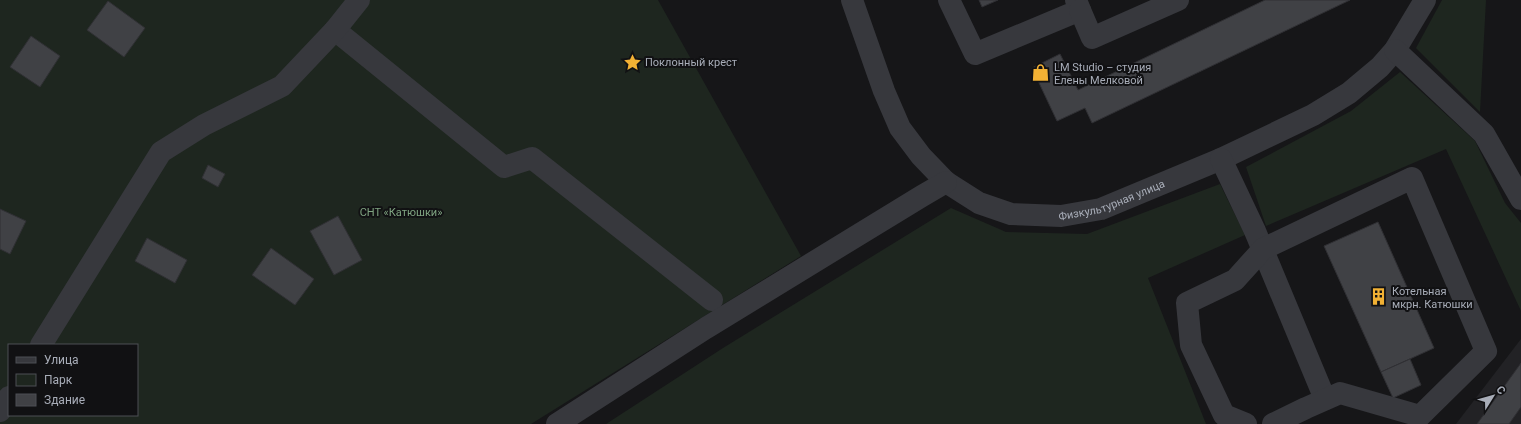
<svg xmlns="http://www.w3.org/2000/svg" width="1521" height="424" font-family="Roboto,sans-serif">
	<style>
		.built { fill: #222225 }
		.green { fill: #1e261f; fill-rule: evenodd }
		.building { fill: #404145; stroke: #303034 }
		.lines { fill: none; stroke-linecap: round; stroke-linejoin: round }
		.minor { stroke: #37383d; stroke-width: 22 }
		.labels { text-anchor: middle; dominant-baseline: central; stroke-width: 4; stroke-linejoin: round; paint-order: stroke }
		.poi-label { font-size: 11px; fill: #a8adb8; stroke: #111113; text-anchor: start }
		.street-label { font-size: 11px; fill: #a8adb8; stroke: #111113 }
		.park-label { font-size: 11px; fill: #7fa381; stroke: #111113 }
	</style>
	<rect width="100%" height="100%" fill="#161618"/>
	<!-- built -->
	<polygon class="built" points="1521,339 1521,424 1456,424"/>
	<!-- green -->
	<g class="green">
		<path d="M0 0H658L801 256 531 424H0ZM9 345H137V415H9Z"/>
		<polygon points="1442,0 1486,0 1480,112 1416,48"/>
		<polygon points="1400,72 1475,141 1505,203 1521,223 1521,311 1446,149 1266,226 1246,167 1351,111"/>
		<polygon points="1220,184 1245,235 1148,278 1206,424 606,424 723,348 951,208 1006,232 1087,234"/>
	</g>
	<!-- building -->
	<g class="building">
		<polygon points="979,0 998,0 982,7"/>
		<polygon points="1265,0 1350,0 1092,123 1085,108 1057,121 1032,68 1060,54 1078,90"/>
		<polygon points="108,1 145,28 124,57 87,30"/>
		<polygon points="31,36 60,56 40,87 10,67"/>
		<polygon points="208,165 225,174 218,187 202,178"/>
		<polygon points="0,209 26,221 10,254 0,249"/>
		<polygon points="338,216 362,260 334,275 310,231"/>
		<polygon points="1378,222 1434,348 1381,372 1324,246"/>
		<polygon points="147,238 187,260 175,283 135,261"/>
		<polygon points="271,248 314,279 295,305 252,275"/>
		<polygon points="1410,359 1421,385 1393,398 1381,372"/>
		<polygon points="1521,363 1521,407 1509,424 1477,424"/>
	</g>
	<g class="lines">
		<!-- minor -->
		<g class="minor">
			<path id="s1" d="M852 0 884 91 900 128 921 156 946 182 979 203 1011 214 1061 216 1101 209 1221 159 1313 115 1349 93 1380 67 1395 50 1425 0"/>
			<polyline points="949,0 975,54 1080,10 1076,0"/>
			<polyline points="1080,10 1092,38 1178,0"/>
			<polyline points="335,30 504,167 532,158 712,300"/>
			<polyline points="1395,50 1484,134 1521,199"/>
			<polyline points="1221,159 1255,231 1325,399"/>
			<polyline points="41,345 161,152 204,125 282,86 335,30 359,0"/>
			<polyline points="0,411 9,397"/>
			<polyline points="557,424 706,328 922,196 946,182"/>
			<polyline points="1246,424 1224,415 1191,345 1187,303 1235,280 1263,249 1412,178 1486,351 1420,416 1340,393 1306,408 1273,424"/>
		</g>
	</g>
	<!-- icons -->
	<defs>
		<symbol id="sight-bare" viewBox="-9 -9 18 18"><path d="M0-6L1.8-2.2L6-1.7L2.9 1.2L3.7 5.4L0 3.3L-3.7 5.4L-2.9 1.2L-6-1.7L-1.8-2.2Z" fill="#f2b134" stroke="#111113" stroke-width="2.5" paint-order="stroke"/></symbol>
		<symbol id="shop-bare" viewBox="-9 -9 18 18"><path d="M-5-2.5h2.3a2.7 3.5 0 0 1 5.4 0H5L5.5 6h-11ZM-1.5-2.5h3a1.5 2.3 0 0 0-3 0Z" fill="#f2b134" stroke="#111113" stroke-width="2.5" paint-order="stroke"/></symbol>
		<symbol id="building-bare" viewBox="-9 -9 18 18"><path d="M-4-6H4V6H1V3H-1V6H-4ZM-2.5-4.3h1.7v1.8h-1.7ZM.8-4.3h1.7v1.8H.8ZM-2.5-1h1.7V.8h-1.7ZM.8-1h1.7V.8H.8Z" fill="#f2b134" stroke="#111113" stroke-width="2.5" paint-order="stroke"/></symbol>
	</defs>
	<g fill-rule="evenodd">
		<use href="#sight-bare" x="620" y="50" width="25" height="25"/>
		<use href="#shop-bare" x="1028" y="60" width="25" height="25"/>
		<use href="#building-bare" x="1366" y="284" width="25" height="25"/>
	</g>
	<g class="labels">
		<!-- poi labels -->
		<g class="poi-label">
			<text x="645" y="62">Поклонный крест</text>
			<text x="1054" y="67">LM Studio – студия<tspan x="1054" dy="13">Елены Мелковой</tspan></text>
			<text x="1392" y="291">Котельная<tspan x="1392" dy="13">мкрн. Катюшки</tspan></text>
		</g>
		<!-- street labels -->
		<g class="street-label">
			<text stroke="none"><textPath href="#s1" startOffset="384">Физкультурная улица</textPath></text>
		</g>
		<!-- park labels -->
		<g class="park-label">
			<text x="401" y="212">СНТ «Катюшки»</text>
		</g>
	</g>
	<!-- legend -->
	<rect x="8" y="344" width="130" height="72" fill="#111113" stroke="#4d4f55"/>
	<rect x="16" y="357" width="20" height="6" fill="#37383d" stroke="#4d4f55"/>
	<text x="44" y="364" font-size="12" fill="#a8adb8">Улица</text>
	<rect x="16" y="374" width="20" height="12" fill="#1e261f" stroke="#4d4f55"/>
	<text x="44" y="384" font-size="12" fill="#a8adb8">Парк</text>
	<rect x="16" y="394" width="20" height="12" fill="#404145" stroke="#4d4f55"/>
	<text x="44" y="404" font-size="12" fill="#a8adb8">Здание</text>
	<!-- north arrow -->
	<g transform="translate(1493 396) rotate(53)" stroke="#111113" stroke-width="3" paint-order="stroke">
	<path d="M0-3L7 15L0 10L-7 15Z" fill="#a8adb8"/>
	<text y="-6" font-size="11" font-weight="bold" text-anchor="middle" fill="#a8adb8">С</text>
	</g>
</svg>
